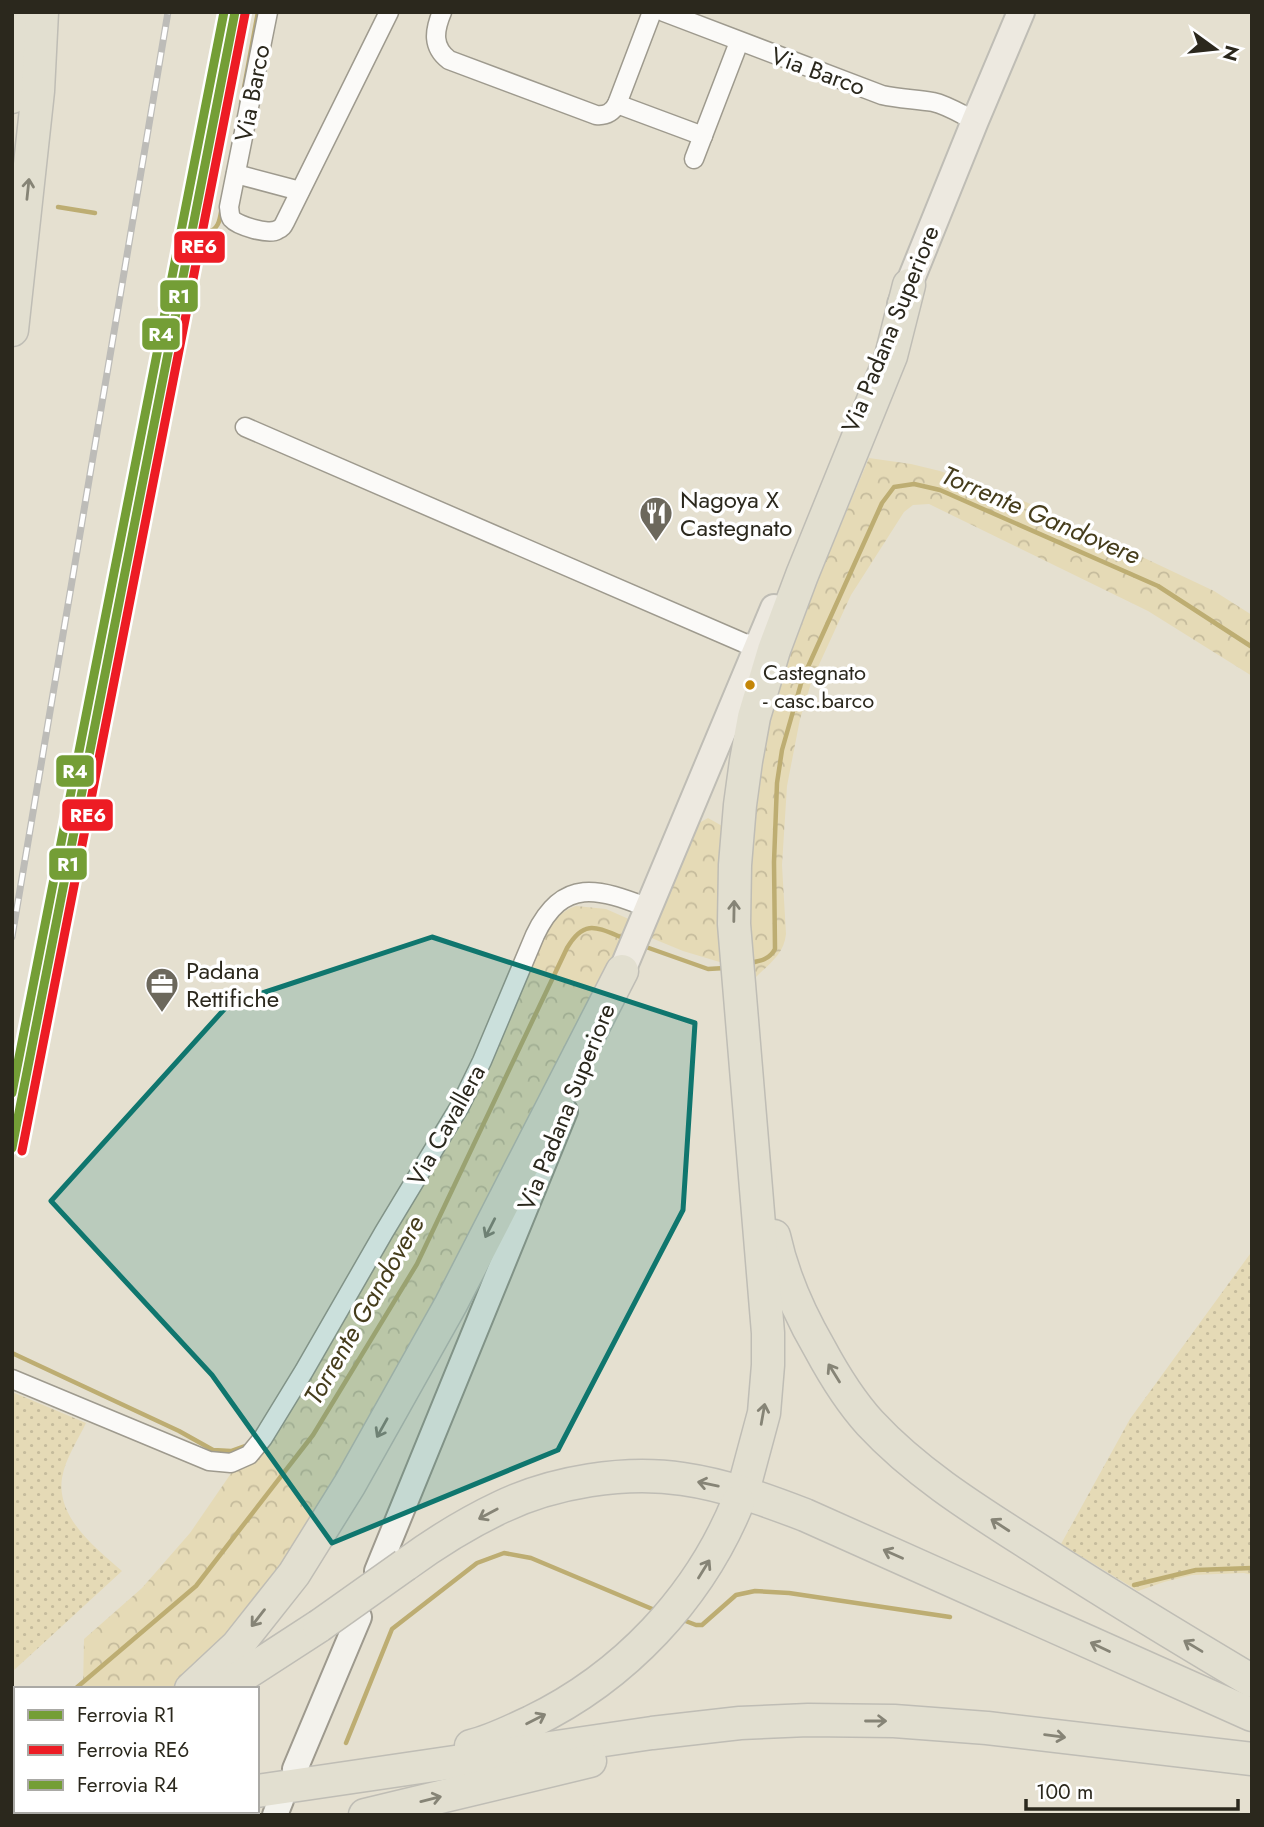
<svg xmlns="http://www.w3.org/2000/svg" width="1264" height="1827" font-family="Jost,sans-serif">
	<style>
		.grass { fill: url(#grass-dots) }
		.forest { fill: url(#forest-crowns) }
		.lines { fill: none; stroke-linecap: round; stroke-linejoin: round }
		.stream { stroke: #bdad72; stroke-width: 4.5 }
		.street-casing { stroke: #9e9a8e; stroke-width: 21 }
		.secondary-casing { stroke: #9e9a8e; stroke-width: 28 }
		.primary-casing { stroke: #bfbdb5; stroke-width: 30 }
		.highway-casing { stroke: #bfbdb5; stroke-width: 35 }
		.street { stroke: #fbfaf8; stroke-width: 18 }
		.secondary { stroke: #f3f2ec; stroke-width: 24 }
		.primary { stroke: #ede9e0; stroke-width: 26 }
		.highway { stroke: #e2dfd0; stroke-width: 32 }
		.rail-casing { stroke: #bdbcb8; stroke-width: 7 }
		.rail { stroke: #fff; stroke-width: 4.5; stroke-dasharray: 13; stroke-linecap: butt }
		.highway-bridge-casing { stroke: #bfbdb5; stroke-width: 35; stroke-linecap: butt }
		.highway-bridge { stroke: #e2dfd0; stroke-width: 32 }
		.rail-1-casing { stroke: #fff; stroke-width: 14 }
		.rail-2-casing { stroke: #fff; stroke-width: 14 }
		.rail-3-casing { stroke: #fff; stroke-width: 14 }
		.rail-1 { stroke: #749e36; stroke-width: 9 }
		.rail-2 { stroke: #ed1c24; stroke-width: 9 }
		.rail-3 { stroke: #749e36; stroke-width: 9 }
		.oneway { stroke: #868476 }
		.marked { fill: #0f766e; fill-opacity: 0.2; stroke: #0f766e; stroke-width: 5; stroke-linejoin: round }
		.bus-dot { fill: #c48607; stroke: #fff; stroke-width: 2.5 }
		.labels { text-anchor: middle; dominant-baseline: central; stroke-width: 7; stroke-linejoin: round; paint-order: stroke }
		.bus-label { font-size: 22px; fill: #2b281d; stroke: #fff; text-anchor: start }
		.street-label { font-size: 24px; fill: #2b281d; stroke: #fff }
		.poi-label { font-size: 24px; fill: #2b281d; stroke: #fff; text-anchor: start }
		.water-label { font-size: 26px; font-style: italic; fill: #463d1c; stroke: #fff }
		.line-badge { stroke: #fff; stroke-width: 2.5 }
		.badge-label { font-size: 19px; text-anchor: middle; font-weight: bold; fill: #fff }
	</style>
	<defs>
		<pattern id="grass-dots" width="8" height="8" patternUnits="userSpaceOnUse" patternTransform="scale(1.75)"><rect width="8" height="8" fill="#e5dab6"/><path d="M2 2h.1M6 6h.1" fill="none" stroke="#c5bb9c" stroke-width="1.8" stroke-linecap="round"/></pattern>
		<pattern id="forest-crowns" width="20" height="18" patternUnits="userSpaceOnUse" patternTransform="scale(1.75)"><rect width="20" height="18" fill="#e5dab6"/><path d="M2 6a3 3 0 1 1 6 0M12 15a3 3 0 1 1 6 0" fill="none" stroke="#c5bb9c"/></pattern>
	</defs>
	<rect width="100%" height="100%" fill="#e5e0d0"/>
	<!-- grass -->
	<g class="grass">
		<polygon points="1250,1254 1252,1255 1252,1575 1244,1573 1192,1575 1164,1582 1138,1591 1061,1544 1130,1419"/>
		<path d="M12 1392 86 1423C78 1440 65 1459 62 1478 56 1518 96 1548 122 1571L12 1672Z"/>
	</g>
	<!-- forest -->
	<g class="forest">
		<path d="M869 458 911 464 940 471 1026 502 1214 591 1252 615V676L1148 611 929 504 913 505 904 512 851 595 812 680 800 719 787 786 782 865 786 934C784 954 770 963 756 977L750 943 748 912 752 806 772 706 790 646Z"/>
		<polygon points="708,818 724,827 723,963 683,951 649,937 697,824"/>
		<path d="M576 906 606 909 631 920 504 1186 299 1553 179 1689H83L84 1639 142 1588 190 1533 234 1469 254 1441 278 1432 338 1326 546 933C555 920 561 911 576 906Z"/>
	</g>
	<g class="lines">
		<!-- stream -->
		<g class="stream">
			<polyline points="241,104 258,12"/>
			<polyline points="58,207 95,213"/>
			<path d="M207 232C220 230 220 217 222 206"/>
			<polyline points="646,947 708,969 725,968"/>
			<path d="M749 963C760 961 769 960 775 949L774 862 777 783 782 750 802 680 882 503 894 487 914 484 940 490 1158 586 1252 647"/>
			<polyline points="12,1353 179,1431 213,1450 231,1451 245,1446"/>
			<polyline points="1134,1585 1196,1570 1252,1568"/>
			<polyline points="683,1620 696,1625 702,1625 736,1595 755,1591 789,1593 950,1617"/>
			<path d="M75 1689 196 1586 313 1435 417 1264 567 948C584 919 596 927 623 938"/>
			<polyline points="12,1735 16,1733"/>
			<polyline points="346,1743 392,1629 477,1563 504,1553 531,1558 657,1611"/>
		</g>
		<defs>
			<g id="street">
				<path d="M268 12 229 207C230 212 229 215 232 219 238 226 269 235 277 230 282 228 283 226 285 222L389 12"/>
				<path d="M442 12C434 31 432 47 449 60L596 115C606 116 612 113 617 104L652 12"/>
				<path d="M664 12 882 95C899 99 916 99 933 102 947 105 961 114 975 121"/>
				<polyline points="617,104 703,136"/>
				<polyline points="694,159 739,42"/>
				<polyline points="236,174 300,191"/>
				<polyline points="245,427 744,643 759,645"/>
				<path d="M12 1379 209 1461 231 1463 249 1455 263 1438 304 1371 384 1232 460 1106 482 1061 535 935C563 876 599 889 649 908"/>
			</g>
			<g id="secondary">
				<polyline points="377,1571 565,1111"/>
				<polyline points="295,1769 359,1617"/>
				<polyline points="275,1815 281,1800"/>
			</g>
			<g id="primary">
				<polyline points="901,304 975,121 1021,12"/>
				<polyline points="622,971 774,608"/>
			</g>
			<g id="highway">
				<polyline points="12,97 22,12"/>
				<polyline points="12,330 38,91 42,12"/>
				<path d="M774 1236C783 1277 799 1313 820 1349 834 1375 850 1401 870 1423 921 1478 986 1516 1048 1556 1115 1599 1183 1640 1252 1681"/>
				<polyline points="746,1480 764,1413 768,1365 768,1333 734,924 735,865 740,805 746,761 754,717 774,650 802,575 891,356 909,285"/>
				<path d="M405 1565C435 1543 467 1523 501 1507 553 1482 625 1470 683 1479 725 1485 766 1500 805 1515L1252 1715"/>
				<polyline points="191,1689 237,1646 294,1574 350,1484 451,1304 622,971"/>
				<polyline points="222,1689 319,1626"/>
				<path d="M471 1746C492 1741 511 1731 531 1722 624 1677 699 1598 738 1502"/>
				<polyline points="257,1791 652,1733 740,1723 808,1720 894,1721 987,1728 1252,1759"/>
				<polyline points="12,1794 16,1793"/>
				<polyline points="143,1815 158,1811"/>
				<polyline points="365,1815 590,1761"/>
			</g>
		</defs>
		<!-- street casing -->
		<use href="#street" class="street-casing"/>
		<!-- secondary casing -->
		<use href="#secondary" class="secondary-casing"/>
		<!-- primary casing -->
		<use href="#primary" class="primary-casing"/>
		<!-- highway casing -->
		<use href="#highway" class="highway-casing"/>
		<!-- street -->
		<use href="#street" class="street"/>
		<!-- secondary -->
		<use href="#secondary" class="secondary"/>
		<!-- primary -->
		<use href="#primary" class="primary"/>
		<!-- highway -->
		<use href="#highway" class="highway"/>
		<defs>
			<polyline id="rail" points="12,937 168,12"/>
		</defs>
		<!-- rail casing -->
		<use href="#rail" class="rail-casing"/>
		<!-- rail -->
		<use href="#rail" class="rail"/>
		<defs>
			<polyline id="highway-bridge" points="319,1626 405,1565"/>
		</defs>
		<!-- highway-bridge casing -->
		<use href="#highway-bridge" class="highway-bridge-casing"/>
		<!-- highway-bridge -->
		<use href="#highway-bridge" class="highway-bridge"/>
		<defs>
			<polyline id="rail-1" points="12,1148 235,12"/>
			<polyline id="rail-2" points="22,1151 245,14"/>
			<polyline id="rail-3" points="12,1093 224,12"/>
		</defs>
		<!-- rail-1 casing -->
		<use href="#rail-1" class="rail-1-casing"/>
		<!-- rail-2 casing -->
		<use href="#rail-2" class="rail-2-casing"/>
		<!-- rail-3 casing -->
		<use href="#rail-3" class="rail-3-casing"/>
		<!-- rail-1 -->
		<use href="#rail-1" class="rail-1"/>
		<!-- rail-2 -->
		<use href="#rail-2" class="rail-2"/>
		<!-- rail-3 -->
		<use href="#rail-3" class="rail-3"/>
	</g>
	<!-- one-way arrows -->
	<defs><path id="oneway-shaft" d="M-6 0H5M1.5-3L5.5 0L1.5 3" fill="none" stroke-width="1.6" stroke-linecap="round" stroke-linejoin="round" transform="scale(1.75)"/></defs>
	<g class="oneway">
		<use href="#oneway-shaft" transform="translate(28 189) rotate(-84)"/>
		<use href="#oneway-shaft" transform="translate(734 911) rotate(-89)"/>
		<use href="#oneway-shaft" transform="translate(490 1228) rotate(117)"/>
		<use href="#oneway-shaft" transform="translate(834 1373) rotate(-122)"/>
		<use href="#oneway-shaft" transform="translate(763 1414) rotate(-80)"/>
		<use href="#oneway-shaft" transform="translate(382 1428) rotate(119)"/>
		<use href="#oneway-shaft" transform="translate(708 1484) rotate(-168)"/>
		<use href="#oneway-shaft" transform="translate(488 1514) rotate(152)"/>
		<use href="#oneway-shaft" transform="translate(1000 1525) rotate(-147)"/>
		<use href="#oneway-shaft" transform="translate(893 1554) rotate(-156)"/>
		<use href="#oneway-shaft" transform="translate(704 1569) rotate(-58)"/>
		<use href="#oneway-shaft" transform="translate(258 1618) rotate(128)"/>
		<use href="#oneway-shaft" transform="translate(1193 1646) rotate(-149)"/>
		<use href="#oneway-shaft" transform="translate(1100 1647) rotate(-155)"/>
		<use href="#oneway-shaft" transform="translate(536 1719) rotate(-27)"/>
		<use href="#oneway-shaft" transform="translate(876 1721)"/>
		<use href="#oneway-shaft" transform="translate(1055 1736) rotate(7)"/>
		<use href="#oneway-shaft" transform="translate(431 1799) rotate(-14)"/>
	</g>
	<!-- marked area -->
	<path class="marked" d="M432 937 695 1023 683 1210 558 1450 332 1543 212 1375 51 1201 229 1004Z"/>
	<!-- icons -->
	<defs>
		<symbol id="restaurant-pin" viewBox="-11 -11 22 30"><path d="M0 17L-7.5 6A9.5 9.5 0 1 1 7.5 6Z" fill="#6c685c" stroke="#fff"/><path d="M-5-6h1v4h1v-4h1v4h1v-4h1v5L-1.5 .5V6h-2V.5L-5-1ZM5-6V6H3V1.5H1.5Q1.5-4 5-6Z" fill="#fff"/></symbol>
		<symbol id="office-pin" viewBox="-11 -11 22 30"><path d="M0 17L-7.5 6A9.5 9.5 0 1 1 7.5 6Z" fill="#6c685c" stroke="#fff"/><path d="M-6-3h4V-5.5h4V-3h4V5H-6ZM-1-4.5V-3h2v-1.5ZM-6 0V1H6V0Z" fill="#fff"/></symbol>
	</defs>
	<g fill-rule="evenodd">
		<use href="#restaurant-pin" x="637" y="494" width="38" height="52"/>
		<use href="#office-pin" x="143" y="965" width="38" height="52"/>
	</g>
	<!-- markers -->
	<circle class="bus-dot" cx="750" cy="685" r="6"/>
	<g class="labels">
		<!-- bus labels -->
		<g class="bus-label">
			<text x="763" y="672">Castegnato<tspan x="763" dy="28">- casc.barco</tspan></text>
		</g>
		<!-- street labels -->
		<g class="street-label">
			<text transform="translate(818 71) rotate(20)">Via Barco</text>
			<text transform="translate(252 93) rotate(-79)">Via Barco</text>
			<text transform="translate(890 329) rotate(-68)">Via Padana Superiore</text>
			<text transform="translate(566 1107) rotate(-68)">Via Padana Superiore</text>
			<text transform="translate(446 1125) rotate(-61)">Via Cavallera</text>
		</g>
		<!-- poi labels -->
		<g class="poi-label">
			<text x="680" y="499">Nagoya X<tspan x="680" dy="28">Castegnato</tspan></text>
			<text x="186" y="970">Padana<tspan x="186" dy="28">Rettifiche</tspan></text>
		</g>
		<!-- water labels -->
		<g class="water-label">
			<text transform="translate(1041 515) rotate(23)">Torrente Gandovere</text>
			<text transform="translate(364 1310) rotate(-60)">Torrente Gandovere</text>
		</g>
	</g>
	<g class="line-badge">
		<rect x="173" y="230" width="53" height="34" rx="7" fill="#ed1c24"/>
		<rect x="159" y="279" width="40" height="34" rx="7" fill="#749e36"/>
		<rect x="141" y="317" width="40" height="34" rx="7" fill="#749e36"/>
		<rect x="55" y="754" width="40" height="34" rx="7" fill="#749e36"/>
		<rect x="61" y="798" width="53" height="34" rx="7" fill="#ed1c24"/>
		<rect x="48" y="847" width="40" height="34" rx="7" fill="#749e36"/>
	</g>
	<g class="badge-label">
		<text x="199" y="253">RE6</text>
		<text x="179" y="303">R1</text>
		<text x="161" y="341">R4</text>
		<text x="75" y="778">R4</text>
		<text x="88" y="822">RE6</text>
		<text x="68" y="871">R1</text>
	</g>
	<!-- border -->
	<rect width="1264" height="1827" fill="none" stroke="#2b281d" stroke-width="28"/>
	<!-- legend -->
	<rect x="14" y="1687" width="245" height="126" fill="#ffffff" stroke="#aaa9a5" stroke-width="2"/>
	<rect x="28" y="1710" width="35" height="10" fill="#749e36" stroke="#aaa9a5" stroke-width="2"/>
	<text x="77" y="1722" font-size="21" fill="#2b281d">Ferrovia R1</text>
	<rect x="28" y="1745" width="35" height="10" fill="#ed1c24" stroke="#aaa9a5" stroke-width="2"/>
	<text x="77" y="1757" font-size="21" fill="#2b281d">Ferrovia RE6</text>
	<rect x="28" y="1780" width="35" height="10" fill="#749e36" stroke="#aaa9a5" stroke-width="2"/>
	<text x="77" y="1792" font-size="21" fill="#2b281d">Ferrovia R4</text>
	<!-- north arrow -->
	<g transform="translate(1215 49) rotate(105)" stroke="#ffffff" stroke-width="5" paint-order="stroke">
	<path d="M0-5L12 26L0 18L-12 26Z" fill="#2b281d"/>
	<text y="-10" font-size="19" font-weight="bold" text-anchor="middle" fill="#2b281d">N</text>
	</g>
	<!-- scale -->
	<path d="M1026 1799v10h212v-10" fill="none" stroke="#2b281d" stroke-width="3.5"/>
	<text x="1036" y="1799" font-size="21" fill="#2b281d" stroke="#ffffff" stroke-width="5" paint-order="stroke">100 m</text>
</svg>
